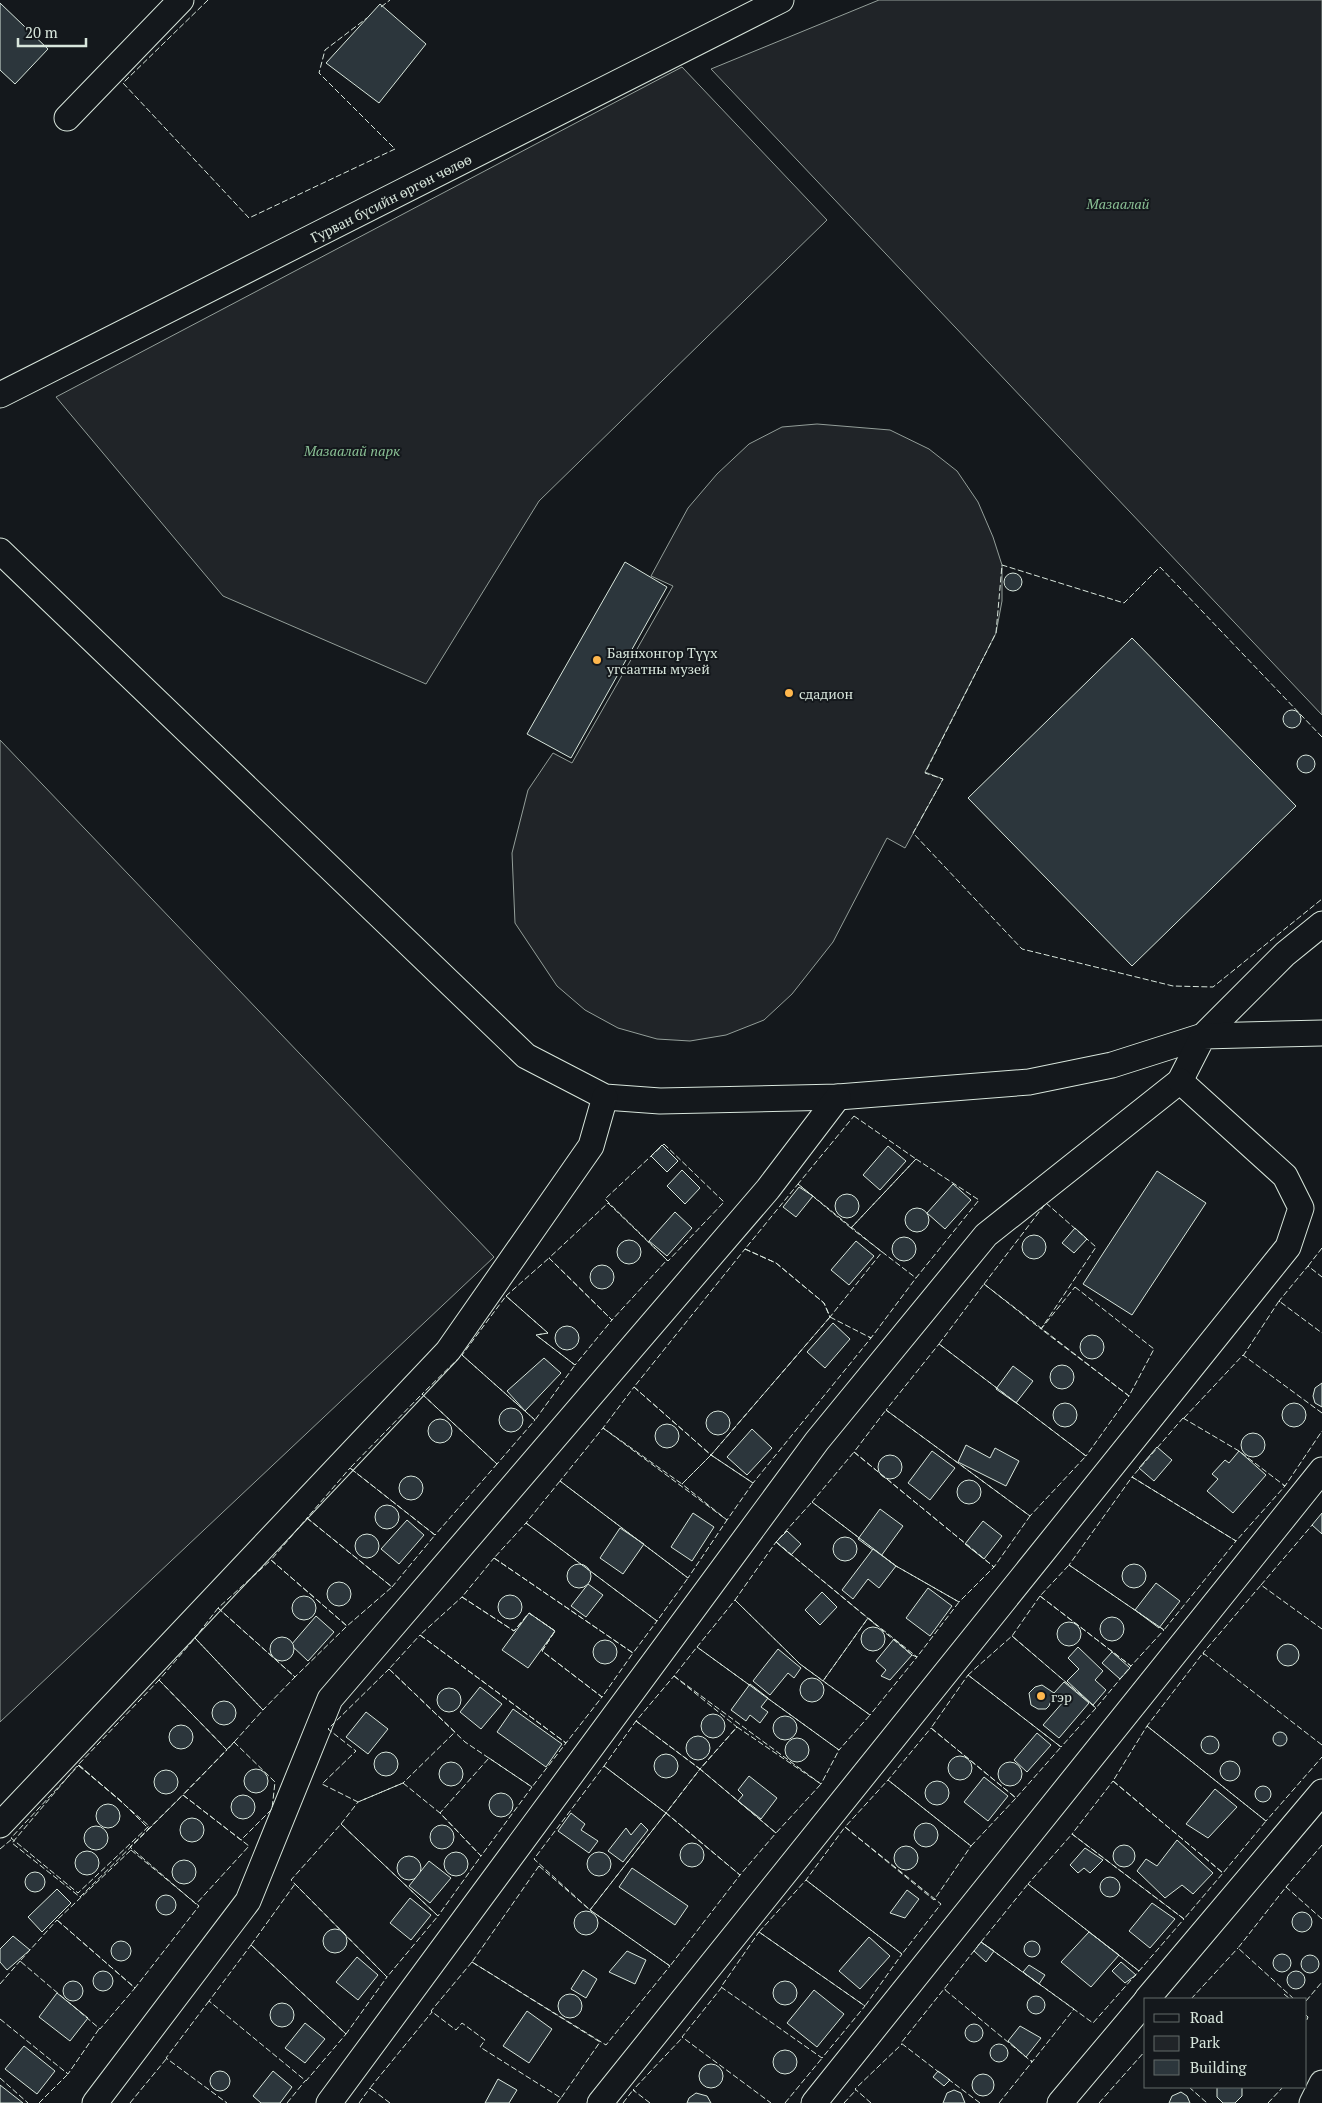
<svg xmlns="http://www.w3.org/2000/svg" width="1322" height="2103" font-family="'PT Serif',serif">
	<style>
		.green { fill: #202428; stroke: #939e99 }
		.building { fill: #2c363c; stroke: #d8e6dc }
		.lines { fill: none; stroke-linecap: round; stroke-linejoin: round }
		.minor-casing { stroke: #d8e6dc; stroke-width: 27 }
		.minor { stroke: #14181c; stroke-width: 25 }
		.fence { stroke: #d8e6dc; stroke-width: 1; stroke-dasharray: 6 2.5; stroke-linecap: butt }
		.poi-dot { fill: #ffb74d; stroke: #14181c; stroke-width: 2 }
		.labels { text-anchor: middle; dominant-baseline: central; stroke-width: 4; stroke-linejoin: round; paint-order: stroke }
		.street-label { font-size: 14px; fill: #d8e6dc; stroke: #14181c }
		.park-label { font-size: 14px; font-style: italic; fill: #8ac095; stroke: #14181c }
		.poi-label { font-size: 14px; fill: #d8e6dc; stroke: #14181c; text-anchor: start }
	</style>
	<rect width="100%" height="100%" fill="#14181c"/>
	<!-- green -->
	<g class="green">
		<polygon points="879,0 1322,0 1322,715 711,69"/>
		<polygon points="682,67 827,220 539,501 426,684 223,596 56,397"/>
		<polygon points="817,424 890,430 929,449 957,471 978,502 993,537 1002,565 1002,601 996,633 925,772 943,779 905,848 887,838 833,942 792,994 764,1020 726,1035 690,1041 657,1039 618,1028 585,1010 557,986 515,923 512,853 528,790 553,753 572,763 673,586 651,576 688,508 717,474 749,444 782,427"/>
		<polygon points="0,740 494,1257 0,1722"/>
	</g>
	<!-- building -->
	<g class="building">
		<polygon points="0,3 48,49 15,84 0,70"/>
		<polygon points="380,4 426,44 379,103 326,63"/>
		<polygon points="625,562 667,587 571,758 527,734"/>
		<circle cx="1013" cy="582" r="9"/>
		<polygon points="1132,638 1296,806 1132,966 968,798"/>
		<circle cx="1292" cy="719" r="9"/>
		<circle cx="1306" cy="764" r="9"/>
		<polygon points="662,1145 678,1161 667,1172 651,1156"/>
		<polygon points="888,1146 906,1161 880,1190 863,1175"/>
		<polygon points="682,1170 700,1188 685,1204 667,1186"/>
		<polygon points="1157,1171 1206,1203 1132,1315 1083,1284"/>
		<polygon points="953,1184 971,1200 945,1229 927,1213"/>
		<polygon points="799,1187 813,1196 796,1217 783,1207"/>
		<circle cx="847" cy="1206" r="12"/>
		<circle cx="917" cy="1220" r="12"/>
		<polygon points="675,1212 692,1228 667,1256 649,1241"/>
		<polygon points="1075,1228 1087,1239 1074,1253 1062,1243"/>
		<circle cx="1034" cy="1247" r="12"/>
		<circle cx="904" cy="1249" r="12"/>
		<circle cx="629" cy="1252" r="12"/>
		<polygon points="856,1241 874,1256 849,1285 831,1270"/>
		<circle cx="602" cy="1277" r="12"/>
		<polygon points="833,1323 850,1339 825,1368 807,1352"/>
		<circle cx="567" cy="1338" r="12"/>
		<circle cx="1092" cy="1347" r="12"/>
		<polygon points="544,1358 561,1373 525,1411 507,1391"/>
		<circle cx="1062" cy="1377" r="12"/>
		<polygon points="1013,1366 1033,1381 1016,1403 996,1389"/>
		<polygon points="1322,1383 1322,1407 1315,1403 1313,1396 1315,1388"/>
		<circle cx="1065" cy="1415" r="12"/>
		<circle cx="1294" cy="1415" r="12"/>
		<circle cx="511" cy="1420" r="12"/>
		<circle cx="718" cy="1423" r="12"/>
		<circle cx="440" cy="1431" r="12"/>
		<circle cx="667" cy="1436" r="12"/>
		<polygon points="752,1429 772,1448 747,1475 727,1457"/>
		<circle cx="1253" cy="1445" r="12"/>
		<polygon points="966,1445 990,1458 995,1448 1019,1461 1006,1486 958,1462"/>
		<polygon points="1157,1447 1172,1460 1154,1481 1139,1468"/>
		<polygon points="932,1451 955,1468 930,1500 908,1483"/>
		<polygon points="1239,1451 1266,1475 1233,1513 1207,1491 1218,1479 1212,1474 1225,1460 1229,1463"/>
		<circle cx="890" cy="1467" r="12"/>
		<circle cx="411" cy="1488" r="12"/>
		<circle cx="969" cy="1492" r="12"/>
		<circle cx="387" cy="1517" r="12"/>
		<polygon points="880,1509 903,1526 881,1556 858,1539"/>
		<polygon points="693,1513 714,1527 692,1561 671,1547"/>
		<polygon points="1322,1513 1322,1534 1312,1525"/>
		<polygon points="407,1520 424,1535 399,1564 381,1549"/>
		<polygon points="983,1521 1002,1536 984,1559 965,1544"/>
		<polygon points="620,1528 644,1544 623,1574 600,1558"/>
		<polygon points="787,1531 801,1544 791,1555 776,1542"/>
		<circle cx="367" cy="1546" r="12"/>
		<circle cx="845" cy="1549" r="12"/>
		<polygon points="873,1549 896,1566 879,1588 868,1579 853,1599 842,1590"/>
		<circle cx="1134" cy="1576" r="12"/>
		<circle cx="579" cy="1576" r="12"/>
		<circle cx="339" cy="1594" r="12"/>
		<polygon points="1156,1583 1180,1601 1159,1628 1135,1610"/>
		<polygon points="588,1584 603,1595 586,1617 571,1606"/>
		<polygon points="928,1588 952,1606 930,1636 906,1618"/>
		<polygon points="822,1592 837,1607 820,1625 805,1610"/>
		<circle cx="510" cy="1607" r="12"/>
		<circle cx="304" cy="1608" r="12"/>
		<polygon points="529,1613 555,1631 528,1668 502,1650"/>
		<polygon points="316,1616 334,1632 308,1661 291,1645"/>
		<circle cx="1112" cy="1629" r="12"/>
		<circle cx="1069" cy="1634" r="12"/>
		<circle cx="873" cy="1639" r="12"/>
		<circle cx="282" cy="1649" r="12"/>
		<polygon points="894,1639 912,1655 890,1680 881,1676 886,1670 876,1661"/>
		<circle cx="605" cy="1652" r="12"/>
		<circle cx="1288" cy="1655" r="11"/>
		<polygon points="1078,1647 1103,1671 1095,1680 1106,1690 1093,1705 1067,1681 1079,1669 1068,1658"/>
		<polygon points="778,1649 801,1668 794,1678 788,1673 770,1695 753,1681"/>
		<polygon points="1112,1652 1130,1668 1120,1679 1102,1663"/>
		<circle cx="812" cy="1690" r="12"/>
		<polygon points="1064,1682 1089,1703 1059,1738 1043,1725 1064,1701 1054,1693"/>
		<polygon points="750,1684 768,1698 761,1707 768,1712 760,1723 750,1715 746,1721 731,1710"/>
		<polygon points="1042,1685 1054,1693 1049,1706 1046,1709 1038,1709 1031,1705 1029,1693 1035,1687"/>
		<polygon points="480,1687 502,1704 481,1729 460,1712"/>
		<circle cx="449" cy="1700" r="12"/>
		<circle cx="224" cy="1713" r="12"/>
		<polygon points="513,1709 562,1744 546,1767 497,1732"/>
		<polygon points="366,1712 388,1729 368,1754 346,1737"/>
		<circle cx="713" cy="1726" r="12"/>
		<circle cx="785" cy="1728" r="12"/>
		<circle cx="181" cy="1737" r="12"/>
		<circle cx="1280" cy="1739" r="7"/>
		<polygon points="1037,1733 1051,1745 1027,1772 1014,1760"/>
		<circle cx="698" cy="1748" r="12"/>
		<circle cx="1210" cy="1745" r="9"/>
		<circle cx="797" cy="1750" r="12"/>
		<circle cx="386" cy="1764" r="12"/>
		<circle cx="666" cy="1766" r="12"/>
		<circle cx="960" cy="1768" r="12"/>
		<circle cx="1230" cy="1771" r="10"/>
		<circle cx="1010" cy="1774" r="12"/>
		<circle cx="451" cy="1774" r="12"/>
		<circle cx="256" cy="1781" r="12"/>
		<circle cx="166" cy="1782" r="12"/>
		<polygon points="749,1776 777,1798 761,1819 738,1801 743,1795 738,1790"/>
		<polygon points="984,1777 1008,1796 988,1821 964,1802"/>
		<circle cx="937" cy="1793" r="12"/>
		<circle cx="1263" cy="1794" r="8"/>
		<polygon points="1215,1789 1237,1807 1208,1838 1186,1824"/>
		<circle cx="501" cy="1805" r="12"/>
		<circle cx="243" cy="1807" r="12"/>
		<circle cx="108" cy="1816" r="12"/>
		<polygon points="571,1813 585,1824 581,1830 598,1841 589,1853 558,1831"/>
		<circle cx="192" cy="1830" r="12"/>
		<circle cx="926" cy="1835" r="12"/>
		<polygon points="641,1823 648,1830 623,1862 608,1851 626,1828 631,1835"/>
		<circle cx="442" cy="1837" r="12"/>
		<circle cx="96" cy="1838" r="12"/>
		<polygon points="1177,1840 1213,1873 1193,1894 1182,1885 1165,1898 1137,1871 1146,1859 1157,1866"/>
		<circle cx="692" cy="1855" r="12"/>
		<circle cx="1124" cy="1856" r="11"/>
		<circle cx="906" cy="1858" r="12"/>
		<polygon points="1085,1848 1103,1860 1090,1873 1084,1868 1078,1873 1070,1865"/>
		<circle cx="87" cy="1863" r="12"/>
		<circle cx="456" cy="1864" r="12"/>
		<circle cx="599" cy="1864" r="12"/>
		<circle cx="409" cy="1868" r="12"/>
		<circle cx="184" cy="1872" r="12"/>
		<polygon points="429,1861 451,1878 430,1903 409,1886"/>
		<polygon points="632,1868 688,1906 675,1925 619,1887"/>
		<circle cx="35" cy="1882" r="10"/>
		<circle cx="1110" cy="1887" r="10"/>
		<polygon points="57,1889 71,1903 42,1932 28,1917"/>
		<polygon points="907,1890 919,1899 905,1918 890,1913"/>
		<circle cx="166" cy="1905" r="10"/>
		<polygon points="410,1898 431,1915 411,1940 390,1923"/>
		<polygon points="1152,1903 1175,1919 1150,1948 1129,1931"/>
		<circle cx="586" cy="1923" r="12"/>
		<circle cx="1302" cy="1922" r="10"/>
		<circle cx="335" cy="1941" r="12"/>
		<polygon points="1089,1932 1119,1955 1091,1987 1061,1962"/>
		<polygon points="13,1936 30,1950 7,1970 0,1962 0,1949"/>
		<polygon points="869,1937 890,1956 860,1989 839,1971"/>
		<circle cx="121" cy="1951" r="10"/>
		<circle cx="1032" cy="1949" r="8"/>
		<polygon points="981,1942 994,1951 986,1962 974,1951"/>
		<polygon points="627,1951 646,1960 635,1984 609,1972"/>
		<circle cx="1282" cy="1963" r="9"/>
		<circle cx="1310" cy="1964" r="9"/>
		<polygon points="357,1957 378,1975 358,2000 336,1982"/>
		<polygon points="1121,1962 1136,1975 1125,1983 1112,1971"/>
		<polygon points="1029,1965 1045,1975 1039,1984 1023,1972"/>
		<polygon points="583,1970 597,1979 586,1998 571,1989"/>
		<circle cx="1296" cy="1980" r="9"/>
		<circle cx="103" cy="1981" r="10"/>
		<circle cx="73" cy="1991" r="10"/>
		<circle cx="785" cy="1993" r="12"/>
		<polygon points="814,1990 844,2014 817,2047 787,2023"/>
		<polygon points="57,1993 88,2018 70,2041 39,2017"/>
		<circle cx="570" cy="2006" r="12"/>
		<circle cx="1036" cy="2005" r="9"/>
		<circle cx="282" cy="2015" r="12"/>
		<polygon points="527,2011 552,2029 529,2063 503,2046"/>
		<polygon points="305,2023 325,2039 305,2063 285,2048"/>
		<circle cx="974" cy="2033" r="9"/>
		<polygon points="1020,2026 1041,2038 1026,2057 1008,2041"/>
		<circle cx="999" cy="2053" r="9"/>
		<polygon points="24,2046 55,2071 37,2094 5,2069"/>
		<circle cx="785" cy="2062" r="12"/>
		<circle cx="711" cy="2076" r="12"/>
		<circle cx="220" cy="2081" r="10"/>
		<polygon points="273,2071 292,2087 280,2103 261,2103 253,2096"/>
		<polygon points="938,2071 950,2080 944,2086 933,2077"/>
		<circle cx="983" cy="2085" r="11"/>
		<polygon points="498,2079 517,2090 509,2103 485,2103"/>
		<polygon points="0,2085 23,2103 0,2103"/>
		<polygon points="1217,2087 1242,2087 1242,2096 1235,2103 1223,2103 1217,2097"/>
		<polygon points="954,2090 961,2093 965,2103 943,2103 947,2093"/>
		<polygon points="1181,2092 1187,2096 1190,2103 1169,2103 1172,2096"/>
		<polygon points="696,2093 707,2096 711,2103 687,2103 689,2098"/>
	</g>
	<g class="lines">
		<defs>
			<g id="minor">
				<polyline points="67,118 181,0"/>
				<polyline points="0,395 781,0"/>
				<polyline points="0,551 526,1056 605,1097 660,1101 838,1097 1029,1082 1112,1065 1203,1036 1285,954 1322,924"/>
				<polyline points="0,1825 448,1351 591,1146 605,1097"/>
				<polyline points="1147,1999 1322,1792"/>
				<polyline points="95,2103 248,1901 330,1699 768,1189 838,1097"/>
				<polyline points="329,2103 817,1441 986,1235 1180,1081 1203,1036 1322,1033"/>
				<polyline points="600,2103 1288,1247 1301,1208 1285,1176 1180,1081"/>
				<polyline points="814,2103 1322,1470"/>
				<polyline points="1060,2103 1146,2001"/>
				<polyline points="1312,2103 1322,2083"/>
			</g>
		</defs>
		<!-- minor casing -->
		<use href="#minor" class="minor-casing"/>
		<!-- minor -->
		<use href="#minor" class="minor"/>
		<!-- fence -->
		<g class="fence">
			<polyline points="208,0 123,83 249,218 395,149 319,73 325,50 367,18"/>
			<polyline points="381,7 390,0"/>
			<polyline points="1322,737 1160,567 1124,603 1002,565 996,633 925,773 943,779 913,833 1022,949 1173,986 1213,987 1322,899"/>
			<polygon points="854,1116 916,1159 851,1228 798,1184"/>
			<polygon points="664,1144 724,1202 668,1261 605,1199"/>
			<polygon points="916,1159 979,1200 916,1278 851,1228"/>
			<polygon points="798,1184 882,1252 830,1317 824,1303 776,1263 745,1249"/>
			<polygon points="608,1203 667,1260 612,1320 549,1258"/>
			<polygon points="1046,1203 1096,1247 1041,1329 984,1284"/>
			<polygon points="745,1249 776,1263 824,1303 830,1317 711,1455 634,1387"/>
			<polygon points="549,1258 612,1320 575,1365 536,1335 548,1333 506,1296"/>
			<polyline points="1308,1266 1322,1248"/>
			<polygon points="984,1284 1129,1396 1086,1456 939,1344"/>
			<polygon points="1075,1287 1154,1349 1129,1396 1041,1329"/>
			<polygon points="506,1296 548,1333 536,1335 575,1365 535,1420 462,1355"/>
			<polyline points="1280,1302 1279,1301 1308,1266 1322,1277"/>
			<polygon points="830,1317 871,1338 753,1483 711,1455"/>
			<polyline points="869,1337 871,1338 916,1278"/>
			<polygon points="939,1344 1086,1456 1030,1516 886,1410"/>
			<polygon points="462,1355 535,1420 497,1464 422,1394"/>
			<polyline points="1243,1356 1279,1301 1322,1333"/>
			<polygon points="634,1387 711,1455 682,1484 603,1428"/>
			<polygon points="422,1394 497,1464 435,1535 350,1468"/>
			<polygon points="886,1410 1030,1516 994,1567 854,1452"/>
			<polygon points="1183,1418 1239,1451 1285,1486 1236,1541 1132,1477"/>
			<polyline points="1184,1418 1243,1355 1322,1413"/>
			<polygon points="603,1428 727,1520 688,1578 560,1481"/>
			<polygon points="854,1452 994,1567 959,1602 896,1566 812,1502"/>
			<polygon points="711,1455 753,1483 727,1520 682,1484"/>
			<polygon points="350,1468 435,1535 392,1587 307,1518"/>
			<polygon points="1132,1477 1236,1541 1164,1630 1069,1565"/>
			<polygon points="560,1481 688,1578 657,1621 526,1523"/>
			<polyline points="1283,1485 1285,1486 1322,1431"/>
			<polygon points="812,1502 896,1566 959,1602 917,1657 912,1655 776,1542"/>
			<polygon points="307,1518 392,1587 347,1626 271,1560"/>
			<polygon points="526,1523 657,1621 633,1653 494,1558"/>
			<polygon points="776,1542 874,1623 868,1618 823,1681 800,1664 735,1600"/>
			<polygon points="494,1558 633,1653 602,1697 542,1651 555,1631 529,1613 514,1631 462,1597"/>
			<polygon points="271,1560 347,1626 295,1677 218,1608"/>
			<polygon points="1069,1565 1164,1630 1131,1666 1040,1596"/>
			<polyline points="1261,1585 1313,1524"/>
			<polygon points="1040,1596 1131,1666 1096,1708 1012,1636"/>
			<polygon points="462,1597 514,1631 529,1613 555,1631 542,1651 602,1697 566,1743 420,1635"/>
			<polygon points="735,1600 800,1664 870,1715 839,1750 697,1647"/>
			<polygon points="218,1608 295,1677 263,1710 195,1638"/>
			<polygon points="868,1618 917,1657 870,1715 823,1681"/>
			<polygon points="420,1635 566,1743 532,1787 465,1742 389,1669"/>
			<polygon points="1012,1636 1096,1708 1061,1747 968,1675"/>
			<polygon points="195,1638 263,1710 227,1750 159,1680"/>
			<polygon points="697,1647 839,1750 821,1784 674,1676"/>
			<polyline points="1204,1655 1203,1653 1261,1585 1322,1629"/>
			<polygon points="389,1669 455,1732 403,1783 358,1802 322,1784 356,1751 328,1729"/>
			<polygon points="968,1675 1061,1747 1016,1798 931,1728"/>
			<polygon points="674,1676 737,1727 700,1769 636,1721"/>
			<polygon points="159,1680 227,1750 149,1829 121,1801 78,1765"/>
			<polygon points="636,1721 700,1769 666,1813 604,1766"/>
			<polygon points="1147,1726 1266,1821 1223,1873 1113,1781"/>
			<polygon points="737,1727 821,1784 776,1833 700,1769"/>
			<polygon points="931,1728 1016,1798 971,1846 888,1780"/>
			<polygon points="234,1742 275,1782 272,1809 241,1840 183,1795"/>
			<polyline points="1322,1745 1203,1653 1147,1726 1266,1821 1322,1757"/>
			<polygon points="489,1758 532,1787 481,1856 440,1813"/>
			<polygon points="78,1765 121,1801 149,1829 80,1897 12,1843"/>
			<polygon points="79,1765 149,1826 78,1893 11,1838"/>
			<polygon points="604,1766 666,1813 590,1910 534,1859"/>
			<polygon points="700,1769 776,1833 740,1875 666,1813"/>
			<polygon points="888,1780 971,1846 934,1900 845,1827"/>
			<polygon points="1113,1781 1223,1873 1184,1919 1072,1834"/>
			<polygon points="403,1783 440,1813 481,1856 438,1916 341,1824 358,1802"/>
			<polygon points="183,1795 249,1846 196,1904 130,1847"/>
			<polygon points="666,1813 740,1875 670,1966 590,1910"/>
			<polygon points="341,1824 438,1916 387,1977 291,1880"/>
			<polygon points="845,1827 941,1904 902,1954 806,1880"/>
			<polygon points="1072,1834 1184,1919 1139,1971 1028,1884"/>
			<polyline points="0,1849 12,1839"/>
			<polygon points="131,1850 199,1906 135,1988 57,1920"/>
			<polygon points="539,1866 590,1910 670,1966 606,2045 472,1962"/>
			<polygon points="806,1880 902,1954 865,2006 759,1932"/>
			<polygon points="295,1884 387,1977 346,2034 251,1945"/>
			<polygon points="1028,1884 1139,1971 1093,2023 981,1942"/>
			<polyline points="1287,1888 1286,1887 1322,1845"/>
			<polygon points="57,1920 135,1988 100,2029 20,1961"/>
			<polygon points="759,1932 865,2006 822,2058 721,1987"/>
			<polygon points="981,1942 1074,2009 1032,2062 944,1989"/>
			<polygon points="251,1945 346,2034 306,2081 209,2001"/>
			<polygon points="472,1962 600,2042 561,2098 480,2047 485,2040 462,2023 456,2030 431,2011"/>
			<polyline points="0,1984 20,1961 21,1963"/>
			<polyline points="722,1987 682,2037 771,2103"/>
			<polyline points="1284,1994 1290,1999"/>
			<polyline points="1191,1999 1238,1948"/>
			<polyline points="1294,1999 1238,1948 1286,1887 1322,1919"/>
			<polyline points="209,2001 166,2058 227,2103"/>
			<polyline points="1306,2001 1322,1982"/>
			<polyline points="1306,2015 1308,2017 1306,2022"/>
			<polyline points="0,2019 68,2074 99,2029"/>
			<polyline points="940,2073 901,2043 944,1989 946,1990"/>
			<polyline points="0,2078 28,2103"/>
			<polyline points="948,2079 980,2103"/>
			<polyline points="1189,2087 1207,2103"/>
			<polyline points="39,2103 68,2074 66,2072"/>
			<polyline points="130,2103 167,2058"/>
			<polyline points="287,2103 305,2081"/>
			<polyline points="359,2103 370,2088 372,2090"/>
			<polyline points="390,2103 370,2088 432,2012"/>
			<polyline points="557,2103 561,2098 559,2097"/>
			<polyline points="623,2103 633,2090 635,2091"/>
			<polyline points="650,2103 633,2090 683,2037"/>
			<polyline points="785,2103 823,2057"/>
			<polyline points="844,2103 856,2090"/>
			<polyline points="871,2103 855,2089 902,2044"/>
			<polyline points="999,2103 1032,2062 1031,2060"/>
			<polyline points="1099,2103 1146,2050"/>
			<polyline points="1268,2103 1283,2087"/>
		</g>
	</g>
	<!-- markers -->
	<g class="poi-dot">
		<circle cx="597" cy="660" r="5"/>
		<circle cx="789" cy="693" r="5"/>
		<circle cx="1041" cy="1696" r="5"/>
	</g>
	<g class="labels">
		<!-- street labels -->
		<g class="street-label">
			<text transform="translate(391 198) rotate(-27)">Гурван бүсийн өргөн чөлөө</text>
		</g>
		<!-- park labels -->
		<g class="park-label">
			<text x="1118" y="203">Мазаалай</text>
			<text x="352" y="450">Мазаалай парк</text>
		</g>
		<!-- poi labels -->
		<g class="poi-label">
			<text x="607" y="652">Баянхонгор Түүх<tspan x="607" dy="16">угсаатны музей</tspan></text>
			<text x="799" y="693">сдадион</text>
			<text x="1051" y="1696">гэр</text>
		</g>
	</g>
	<!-- legend -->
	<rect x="1144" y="1998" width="162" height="90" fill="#14181c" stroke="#626a69"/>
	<rect x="1154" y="2014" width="25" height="8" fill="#14181c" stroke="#626a69"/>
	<text x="1190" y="2023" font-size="15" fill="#d8e6dc">Road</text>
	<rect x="1154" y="2036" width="25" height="15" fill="#202428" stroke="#626a69"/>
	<text x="1190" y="2048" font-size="15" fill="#d8e6dc">Park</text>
	<rect x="1154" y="2060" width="25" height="15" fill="#2c363c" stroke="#626a69"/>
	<text x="1190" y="2073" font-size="15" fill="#d8e6dc">Building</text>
	<!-- scale -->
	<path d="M18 38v8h68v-8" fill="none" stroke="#d8e6dc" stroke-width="2.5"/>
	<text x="25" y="38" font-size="15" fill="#d8e6dc" stroke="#14181c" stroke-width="4" paint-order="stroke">20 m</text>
</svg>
